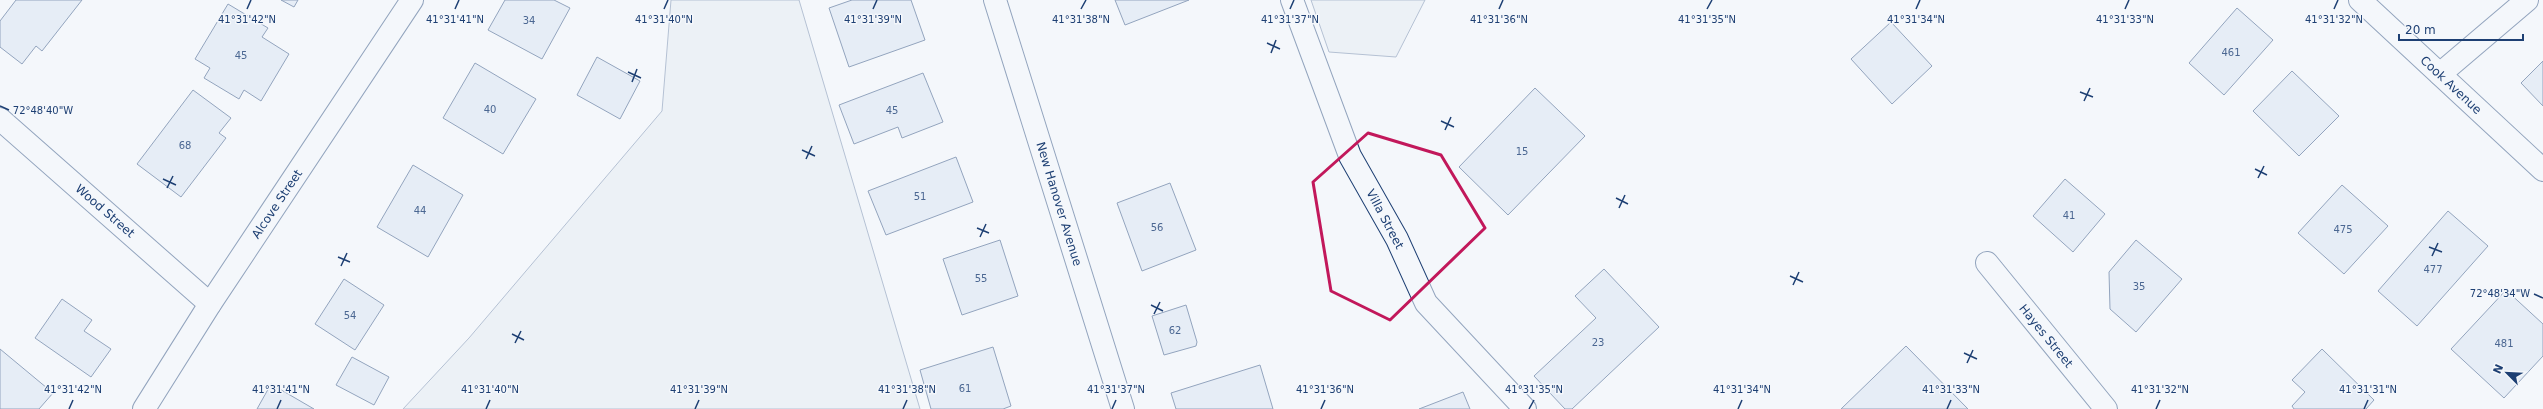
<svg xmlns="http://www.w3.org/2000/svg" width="2543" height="409" font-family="'DejaVu Sans',sans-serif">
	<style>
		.green { fill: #e3e9f0; stroke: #687fa3 }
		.building { fill: #d5e0f0; stroke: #1d3f73 }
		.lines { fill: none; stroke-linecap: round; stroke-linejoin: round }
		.minor-casing { stroke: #1d3f73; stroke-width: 24 }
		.major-casing { stroke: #1d3f73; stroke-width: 24 }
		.minor { stroke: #f4f7fb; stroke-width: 22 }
		.major { stroke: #f4f7fb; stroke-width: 22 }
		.marked { fill: none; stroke: #c2185b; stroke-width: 3; stroke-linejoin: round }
		.ticks { fill: none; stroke: #1d3f73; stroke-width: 1.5 }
		.labels { text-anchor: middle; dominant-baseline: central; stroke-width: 3; stroke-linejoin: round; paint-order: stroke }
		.number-label { font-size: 10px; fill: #4b6792 }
		.street-label { font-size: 12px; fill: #1d3f73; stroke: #f4f7fb }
		.ticks-label { font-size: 10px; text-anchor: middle; fill: #1d3f73; stroke: #f4f7fb; stroke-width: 3; stroke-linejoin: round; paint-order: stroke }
	</style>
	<rect width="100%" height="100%" fill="#f4f7fb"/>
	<!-- green -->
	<g class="green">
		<polygon points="671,0 799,0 920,409 403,409 469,338 662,111"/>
		<polygon points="1311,0 1425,0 1396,57 1329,52"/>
	</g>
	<!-- building -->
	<g class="building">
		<polygon points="16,0 82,0 42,51 36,46 22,64 0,47 0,21"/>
		<polygon points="281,0 298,0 294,7"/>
		<polygon points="505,0 554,0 570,8 542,59 488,30"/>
		<polygon points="852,0 911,0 925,40 849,67 829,8"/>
		<polygon points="1115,0 1189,0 1125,25"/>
		<polygon points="228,4 268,28 262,37 289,54 261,101 244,90 239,99 204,78 210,68 195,59"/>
		<polygon points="2237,8 2273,40 2224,95 2189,63"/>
		<polygon points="1891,22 1932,66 1892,104 1851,59"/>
		<polygon points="597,57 640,81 620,119 577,95"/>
		<polygon points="2543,61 2543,106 2521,83"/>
		<polygon points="475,63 536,99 503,154 443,118"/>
		<polygon points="2292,71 2339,116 2299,156 2253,111"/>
		<polygon points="923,73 943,122 902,138 898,127 854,144 839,105"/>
		<polygon points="1535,88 1585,136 1508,215 1459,167"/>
		<polygon points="193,90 231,118 219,133 226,138 181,197 137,164"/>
		<polygon points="956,157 973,202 886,235 868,191"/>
		<polygon points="413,165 463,195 428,257 377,227"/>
		<polygon points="2065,179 2105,214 2073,252 2033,216"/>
		<polygon points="1170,183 1196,250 1142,271 1117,203"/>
		<polygon points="2342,185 2388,226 2344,274 2298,233"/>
		<polygon points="2448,211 2488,246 2417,326 2378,291"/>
		<polygon points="1000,240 1018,296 962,315 943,259"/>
		<polygon points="2136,240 2182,279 2136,332 2110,309 2109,272"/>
		<polygon points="1604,269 1659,327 1572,409 1565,409 1534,376 1596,318 1575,296"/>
		<polygon points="344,279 384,305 355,350 315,324"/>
		<polygon points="2506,290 2543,324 2543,356 2504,398 2451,349"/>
		<polygon points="62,299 92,320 84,331 111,349 91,377 35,338"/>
		<polygon points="1186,305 1197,342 1196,346 1164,355 1152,316"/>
		<polygon points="1906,346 1968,409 1841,409"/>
		<polygon points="993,347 1011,406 1003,409 931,409 920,370"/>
		<polygon points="0,349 53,393 39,409 0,409"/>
		<polygon points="2322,349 2374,400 2366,409 2294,409 2292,406 2305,392 2292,380"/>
		<polygon points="352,357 389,377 374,405 336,385"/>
		<polygon points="1260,365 1273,409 1176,409 1171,393"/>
		<polygon points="271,384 314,409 257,409"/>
		<polygon points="1463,392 1470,409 1419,409"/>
	</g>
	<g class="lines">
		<defs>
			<g id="minor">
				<polyline points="1292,0 1350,156 1397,239 1426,303 1525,409"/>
				<polyline points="2440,74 2527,0"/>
				<polyline points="0,119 210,304"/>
				<polyline points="1987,263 2106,409"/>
				<polyline points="144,409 210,304 412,0"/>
			</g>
			<g id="major">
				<polyline points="995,0 1123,409"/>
				<polyline points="2360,0 2543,170"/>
			</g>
		</defs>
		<!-- minor casing -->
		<use href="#minor" class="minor-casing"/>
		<!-- major casing -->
		<use href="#major" class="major-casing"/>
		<!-- minor -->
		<use href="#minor" class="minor"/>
		<!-- major -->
		<use href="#major" class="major"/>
	</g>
	<!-- marked area -->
	<path d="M0 0H2543V409H0ZM1368 133 1441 155 1485 228 1390 320 1331 291 1313 182Z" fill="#f4f7fb" fill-opacity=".55" fill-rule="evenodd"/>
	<path class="marked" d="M1368 133 1441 155 1485 228 1390 320 1331 291 1313 182Z"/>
	<!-- ticks -->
	<path class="ticks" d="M247 9 251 0M455 9 459 0M664 9 668 0M873 9 877 0M1081 9 1086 0M1290 9 1294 0M1499 9 1503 0M1707 9 1712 0M1916 9 1920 0M2125 9 2129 0M2334 9 2338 0M1267 43 1280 49M1271 53 1276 40M628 72 641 78M632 82 637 69M2080 92 2093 97M2084 101 2090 88M0 106 9 110M1441 121 1454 127M1445 130 1451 117M802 150 815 156M806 159 812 146M2255 169 2267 175M2258 178 2264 166M163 179 176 185M167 188 173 176M1616 198 1628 204M1619 208 1625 195M977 228 989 233M980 237 986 224M2429 247 2442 252M2432 256 2438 243M338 257 350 262M341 266 347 253M1790 276 1803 282M1793 285 1799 272M2534 294 2543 298M1151 305 1163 311M1154 314 1160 302M512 334 524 340M515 343 521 331M1964 353 1977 359M1967 363 1973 350M69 409 73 400M277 409 281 400M486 409 490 400M695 409 699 400M903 409 907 400M1112 409 1116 400M1321 409 1325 400M1529 409 1534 400M1738 409 1742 400M1947 409 1951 400M2156 409 2160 400M2364 409 2368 400"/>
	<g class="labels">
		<!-- number labels -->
		<g class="number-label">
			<text x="529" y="20">34</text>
			<text x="2231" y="52">461</text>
			<text x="241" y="55">45</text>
			<text x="490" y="109">40</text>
			<text x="892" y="110">45</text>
			<text x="185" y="145">68</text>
			<text x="1522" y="151">15</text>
			<text x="920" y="196">51</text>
			<text x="420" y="210">44</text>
			<text x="2069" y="215">41</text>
			<text x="1157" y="227">56</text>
			<text x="2343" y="229">475</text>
			<text x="2433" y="269">477</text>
			<text x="981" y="278">55</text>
			<text x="2139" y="286">35</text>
			<text x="350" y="315">54</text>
			<text x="1175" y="330">62</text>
			<text x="1598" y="342">23</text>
			<text x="2504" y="343">481</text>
			<text x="965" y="388">61</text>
		</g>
		<!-- street labels -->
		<g class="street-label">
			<text transform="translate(2451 85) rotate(43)">Cook Avenue</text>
			<text transform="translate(277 204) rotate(-56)">Alcove Street</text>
			<text transform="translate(1059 204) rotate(73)">New Hanover Avenue</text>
			<text transform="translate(105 211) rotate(41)">Wood Street</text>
			<text transform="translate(1385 219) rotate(62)">Villa Street</text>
			<text transform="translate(2046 336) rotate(51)">Hayes Street</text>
		</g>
	</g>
	<g class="ticks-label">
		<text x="247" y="23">41°31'42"N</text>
		<text x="455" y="23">41°31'41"N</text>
		<text x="873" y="23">41°31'39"N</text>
		<text x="1081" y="23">41°31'38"N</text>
		<text x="1290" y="23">41°31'37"N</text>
		<text x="1499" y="23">41°31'36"N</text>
		<text x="1707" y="23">41°31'35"N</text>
		<text x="1916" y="23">41°31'34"N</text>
		<text x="2125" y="23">41°31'33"N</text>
		<text x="2334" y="23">41°31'32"N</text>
		<text x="664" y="23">41°31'40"N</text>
		<text x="43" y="114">72°48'40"W</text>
		<text x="2500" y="297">72°48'34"W</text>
		<text x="73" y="393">41°31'42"N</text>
		<text x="281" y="393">41°31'41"N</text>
		<text x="490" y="393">41°31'40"N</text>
		<text x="699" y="393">41°31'39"N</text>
		<text x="907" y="393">41°31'38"N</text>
		<text x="1116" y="393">41°31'37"N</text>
		<text x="1325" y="393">41°31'36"N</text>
		<text x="1534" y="393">41°31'35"N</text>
		<text x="1742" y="393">41°31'34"N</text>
		<text x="1951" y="393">41°31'33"N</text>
		<text x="2160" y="393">41°31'32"N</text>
		<text x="2368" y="393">41°31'31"N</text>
	</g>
	<!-- north arrow -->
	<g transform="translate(2507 373) rotate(294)" stroke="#f4f7fb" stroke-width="3" paint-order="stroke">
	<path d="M0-3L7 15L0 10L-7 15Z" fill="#1d3f73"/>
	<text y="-6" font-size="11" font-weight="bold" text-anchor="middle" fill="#1d3f73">N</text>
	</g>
	<!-- scale -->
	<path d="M2399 34v6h124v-6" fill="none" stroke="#1d3f73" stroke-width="2"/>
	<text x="2405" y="34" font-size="12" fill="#1d3f73" stroke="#f4f7fb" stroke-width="3" paint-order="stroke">20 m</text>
</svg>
